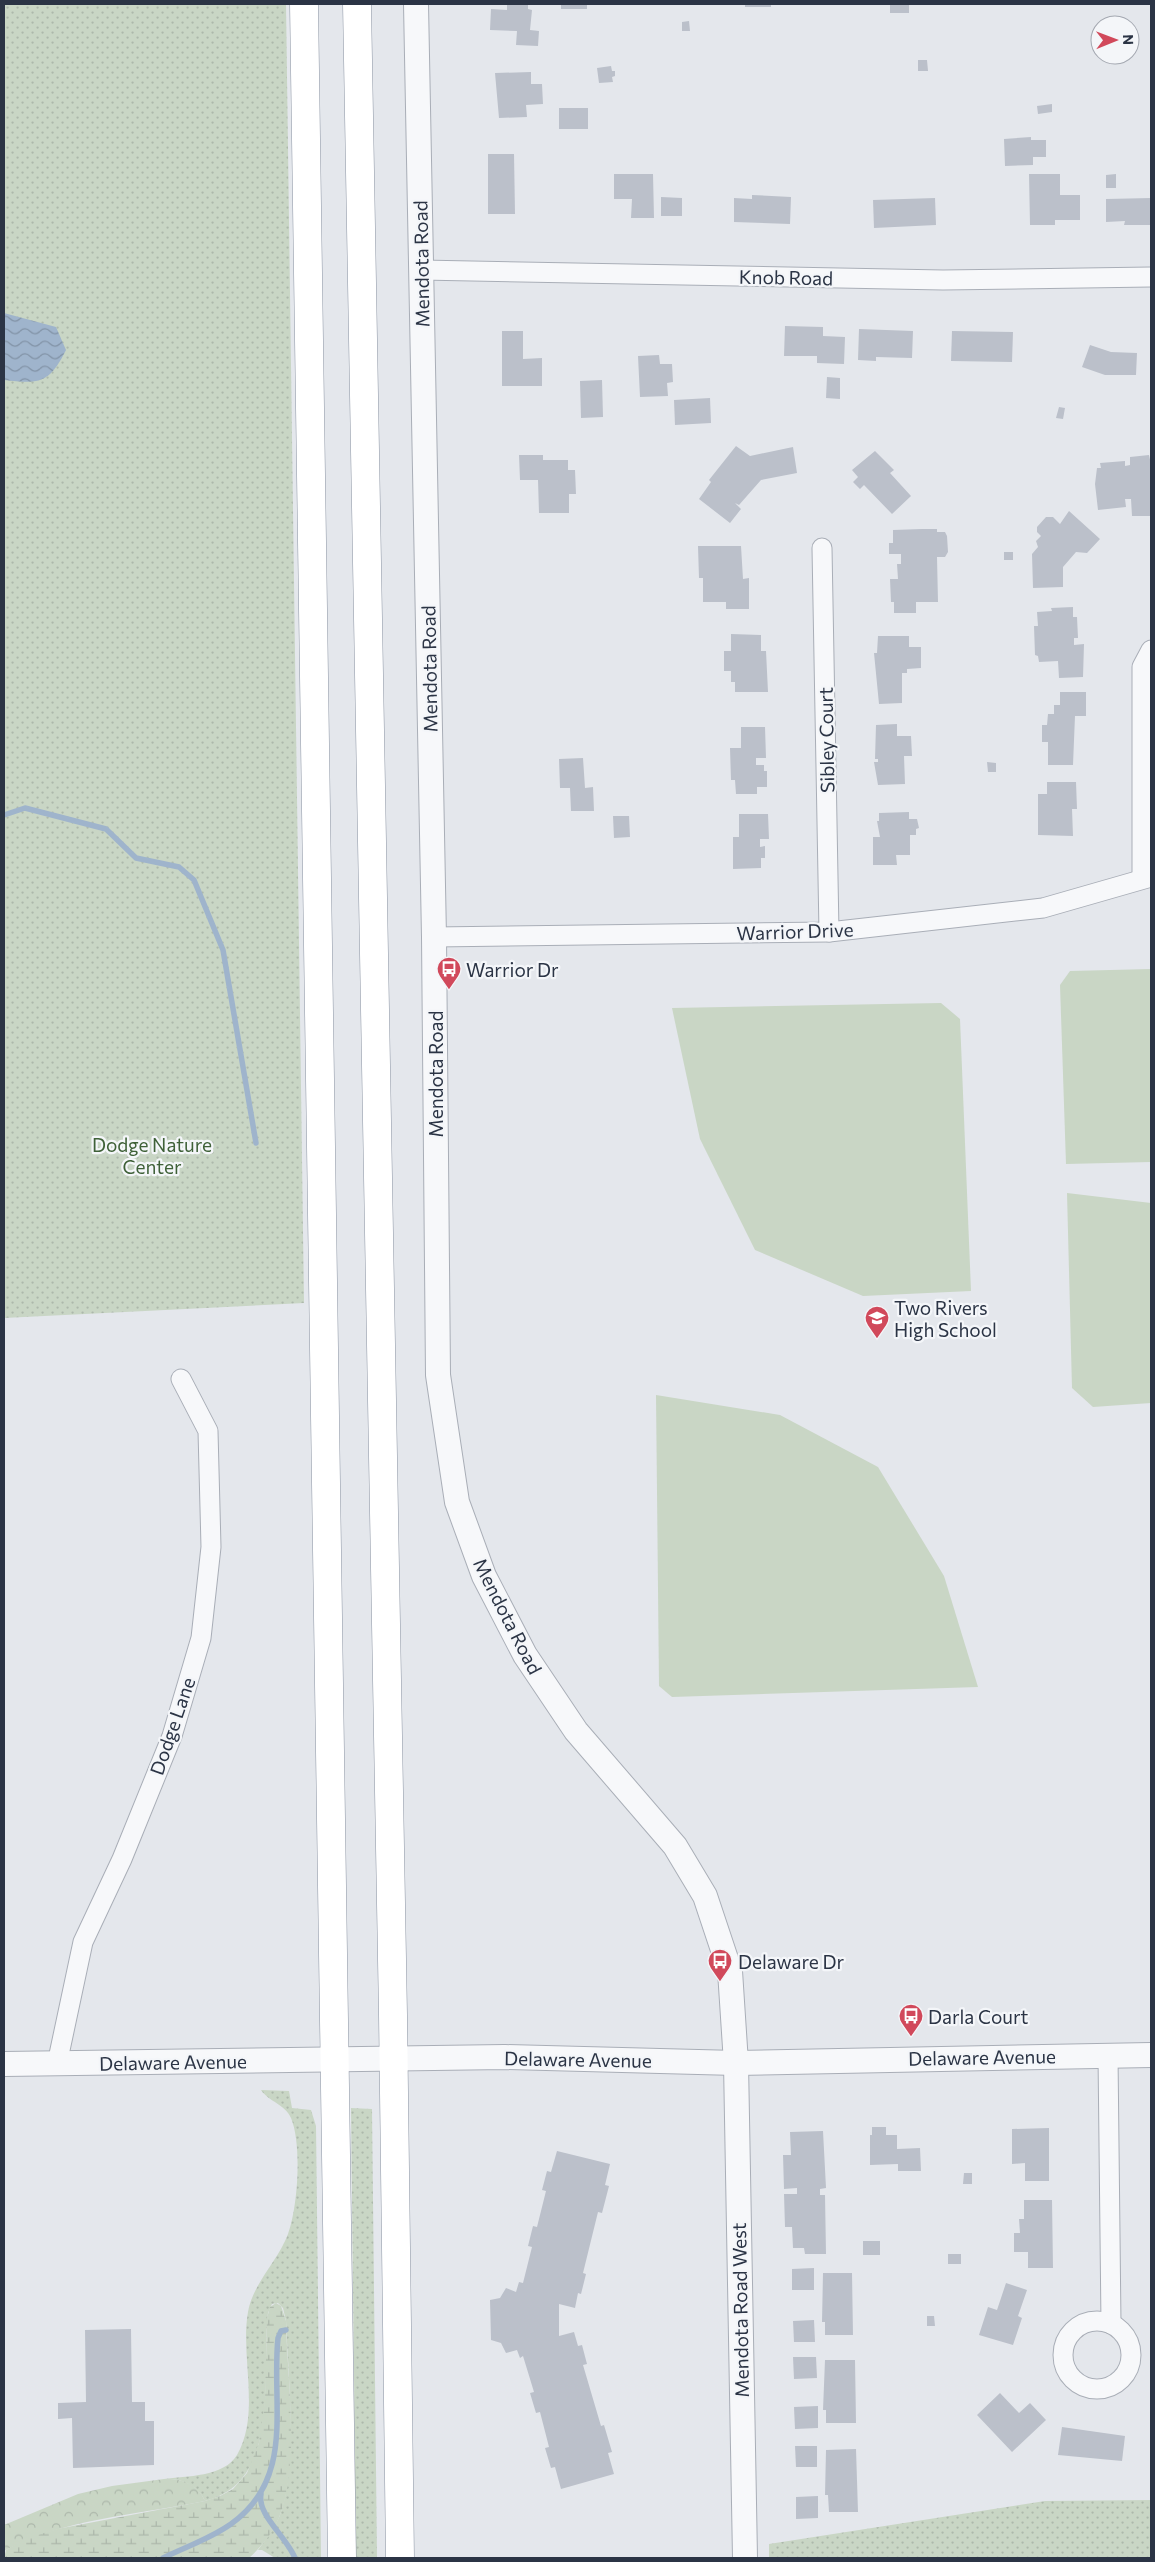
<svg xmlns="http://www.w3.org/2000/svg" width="1155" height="2562" font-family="Commissioner,sans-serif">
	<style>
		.grass { fill: url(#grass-dots) }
		.forest { fill: url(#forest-crowns) }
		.wetland { fill: url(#wetland-marsh) }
		.garden { fill: #c9d6c5 }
		.water { fill: url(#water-waves) }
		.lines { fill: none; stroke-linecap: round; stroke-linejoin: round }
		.stream { stroke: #9fb4cc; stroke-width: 5.5 }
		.building { fill: #bbc0ca }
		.minor-casing { stroke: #a9aeb7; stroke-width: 21 }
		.tertiary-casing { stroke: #a9aeb7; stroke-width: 26 }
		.trunk-casing { stroke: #8b94a3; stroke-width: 29 }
		.minor { stroke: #f7f8fa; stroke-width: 19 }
		.tertiary { stroke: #f7f8fa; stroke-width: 24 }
		.trunk { stroke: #fff; stroke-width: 28 }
		.labels { text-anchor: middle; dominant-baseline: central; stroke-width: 4.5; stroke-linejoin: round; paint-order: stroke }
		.street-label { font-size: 19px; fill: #2b3445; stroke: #f4f6f9 }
		.poi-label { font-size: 19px; fill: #2b3445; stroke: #f4f6f9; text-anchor: start }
		.park-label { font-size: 19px; fill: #3f6138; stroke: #f4f6f9 }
	</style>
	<defs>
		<pattern id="grass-dots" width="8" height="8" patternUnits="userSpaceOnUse" patternTransform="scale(1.25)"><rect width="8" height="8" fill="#c9d6c5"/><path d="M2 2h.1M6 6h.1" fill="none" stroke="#adb8ab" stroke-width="1.8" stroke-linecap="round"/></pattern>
		<pattern id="forest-crowns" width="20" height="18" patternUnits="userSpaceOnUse" patternTransform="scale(1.25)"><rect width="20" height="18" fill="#c9d6c5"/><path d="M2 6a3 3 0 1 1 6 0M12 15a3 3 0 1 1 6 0" fill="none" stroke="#adb8ab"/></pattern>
		<pattern id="wetland-marsh" width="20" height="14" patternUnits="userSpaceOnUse" patternTransform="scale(1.25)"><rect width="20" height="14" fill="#c9d6c5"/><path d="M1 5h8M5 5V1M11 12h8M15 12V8" fill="none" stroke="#adb8ab"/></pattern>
		<pattern id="water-waves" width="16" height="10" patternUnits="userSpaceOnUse" patternTransform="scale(1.25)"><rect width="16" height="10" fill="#9fb4cc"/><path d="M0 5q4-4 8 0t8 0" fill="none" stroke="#8293a7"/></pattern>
	</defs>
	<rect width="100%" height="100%" fill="#e4e7ec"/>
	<!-- grass -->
	<g class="grass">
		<polygon points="4,4 286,4 304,1303 4,1318"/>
		<path d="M261 2090 289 2091 292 2108 311 2110 316 2126 321 2558H275L262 2550H258C266 2539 275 2528 280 2515 298 2465 288 2375 286 2321L283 2308 278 2303 272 2304 268 2313C261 2373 283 2482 205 2501 198 2485 181 2478 164 2479 186 2476 224 2477 237 2455 261 2413 240 2357 248 2312 253 2283 278 2261 288 2234 298 2207 302 2144 291 2118 285 2104 269 2102 261 2090Z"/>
		<polygon points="351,2108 372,2109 377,2558 356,2558"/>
		<polygon points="1151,2500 1151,2558 769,2558 769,2544 1045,2501"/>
	</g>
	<!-- forest -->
	<path class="forest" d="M164 2479C181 2478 198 2484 205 2501 138 2515 65 2518 4 2551V2525L78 2494 112 2486Z"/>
	<!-- wetland -->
	<path class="wetland" d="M276 2303 281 2306 286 2321C287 2378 300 2463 280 2515 274 2532 262 2546 249 2558H4L6 2550 25 2539 57 2529 205 2501 220 2496 233 2489 247 2473 259 2443 265 2400 267 2318 270 2307Z"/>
	<!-- garden -->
	<g class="garden">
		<polygon points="1151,969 1151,1162 1066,1164 1060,985 1070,971"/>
		<polygon points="941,1003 960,1019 971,1291 863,1296 755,1250 700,1139 672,1008"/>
		<polygon points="1067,1193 1151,1203 1151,1403 1093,1407 1072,1388"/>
		<polygon points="656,1395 780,1415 878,1467 944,1576 978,1687 672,1697 659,1686"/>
	</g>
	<!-- water -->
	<path class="water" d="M4 313 56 327 66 350C49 384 39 384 4 380Z"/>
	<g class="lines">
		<!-- stream -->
		<g class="stream">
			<polyline points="4,815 25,808 106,829 136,858 179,867 194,880 223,950 256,1143"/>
			<path d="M261 2494C257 2515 286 2536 295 2558"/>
			<path d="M163 2558C185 2547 210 2539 231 2524 296 2478 271 2404 278 2338L281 2331 286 2330"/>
		</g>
	</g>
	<!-- building -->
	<g class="building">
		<polygon points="507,4 528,4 528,9 532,10 530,30 539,31 538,46 516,45 517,31 490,30 491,9 507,10"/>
		<rect x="561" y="4" width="26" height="5"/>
		<rect x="745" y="4" width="26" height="3"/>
		<rect x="890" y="4" width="19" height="9"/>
		<polygon points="689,21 690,31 682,31 682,22"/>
		<polygon points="918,60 927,60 928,71 918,71"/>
		<polygon points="611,66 612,71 615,71 615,76 612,77 613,82 599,83 597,68"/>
		<polygon points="531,72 531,84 542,84 543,104 526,105 527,117 499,118 495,73"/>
		<polygon points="1052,104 1052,112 1038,114 1037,106"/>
		<rect x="559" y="108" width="29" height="21"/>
		<polygon points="1031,137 1031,140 1046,140 1046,157 1033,157 1033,165 1005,166 1004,139"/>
		<polygon points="488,154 514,154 515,214 488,214"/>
		<polygon points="614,174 653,174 654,218 631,218 632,199 614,199"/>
		<polygon points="1029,174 1060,174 1060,195 1080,195 1080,220 1055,220 1055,225 1030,225"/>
		<polygon points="1116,174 1116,188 1106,188 1106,175"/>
		<polygon points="752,195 791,197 790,224 734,222 734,198 752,199"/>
		<polygon points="661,197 682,198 682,216 661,216"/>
		<polygon points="935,198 936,225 874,228 873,200"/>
		<polygon points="1151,198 1151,225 1124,225 1125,221 1106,222 1106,199"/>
		<polygon points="785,326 823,327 823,336 845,337 844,364 817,363 817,356 784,356"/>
		<polygon points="859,329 913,331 912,358 876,357 876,361 858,360"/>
		<polygon points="502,331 523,331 523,359 542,358 542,386 502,386"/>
		<polygon points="952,331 1013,332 1012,362 951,361"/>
		<polygon points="1090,345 1111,352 1137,353 1136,375 1105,375 1082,367"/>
		<polygon points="659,355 660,364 672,364 673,382 667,383 668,396 640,397 638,356"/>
		<polygon points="827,377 840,378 840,399 826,398"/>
		<polygon points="602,380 603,417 581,418 580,381"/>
		<polygon points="710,398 711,423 675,425 674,400"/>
		<polygon points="1059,407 1065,408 1063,419 1056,418"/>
		<polygon points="736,446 750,456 793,447 797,473 761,480 739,505 735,503 741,509 730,523 699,499 711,482 709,480"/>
		<polygon points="875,451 894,470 890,473 911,496 892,514 864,485 860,489 853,482 858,477 852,470"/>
		<polygon points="519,455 543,455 543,460 568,460 568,470 575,470 576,494 569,494 569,513 539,513 538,480 520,480"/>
		<polygon points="1149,455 1151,464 1151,516 1132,516 1131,499 1125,499 1126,507 1098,510 1095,484 1097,468 1101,468 1100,463 1125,461 1125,466 1130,465 1130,457"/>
		<polygon points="1069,511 1100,539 1087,553 1076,552 1063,567 1063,587 1033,588 1032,554 1038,547 1036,541 1041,536 1037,532 1037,527 1046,517 1053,517 1060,524"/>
		<polygon points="922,529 937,529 937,532 945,532 947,536 948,552 945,557 937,557 938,602 916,602 916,613 894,613 894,602 891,602 890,579 898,579 897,564 901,564 901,554 889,554 889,543 893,543 893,530"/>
		<polygon points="698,546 741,546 743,579 749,578 749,609 726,609 726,602 703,602 703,578 699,578"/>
		<rect x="1004" y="552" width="9" height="8"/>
		<polygon points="1073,607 1073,617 1077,617 1078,638 1074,638 1074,645 1084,644 1083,677 1059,678 1058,661 1039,662 1038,656 1035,655 1034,626 1038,626 1037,612 1052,611 1051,608"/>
		<polygon points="731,634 761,635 761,651 766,651 768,692 735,692 735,682 731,682 731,671 724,671 724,651 731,651"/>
		<polygon points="878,636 909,636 909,647 921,647 921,668 907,669 907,673 902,673 902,703 879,704 874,653 877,653"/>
		<polygon points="1060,692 1086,692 1086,716 1075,716 1073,765 1048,765 1048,742 1042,742 1042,725 1047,725 1048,714 1054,714 1054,705 1060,705"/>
		<polygon points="897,724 897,736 911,736 912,756 904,756 905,784 878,785 874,762 878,762 878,759 875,759 876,725"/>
		<polygon points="741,727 765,727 766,758 756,758 756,765 764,765 764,771 767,771 767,787 757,787 757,794 736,794 735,780 731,780 730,748 741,748"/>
		<polygon points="583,758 585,788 593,787 594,811 571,811 570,788 560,788 559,759"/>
		<polygon points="987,762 996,763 996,772 988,772"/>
		<polygon points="1047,782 1076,782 1077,809 1072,809 1073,836 1038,835 1038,794 1047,794"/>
		<polygon points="909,812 909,819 917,819 919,828 916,829 916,835 910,835 910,855 896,855 897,865 873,865 873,837 880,837 877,821 879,821 879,813"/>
		<polygon points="739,814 768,814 769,839 760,839 760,847 765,846 765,858 761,858 761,868 733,869 733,837 739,837"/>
		<polygon points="613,816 629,816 630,837 614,838"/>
		<polygon points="872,2127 886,2127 886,2135 897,2135 897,2149 920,2148 921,2171 898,2171 898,2164 870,2165 870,2135 872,2135"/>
		<polygon points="1049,2128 1049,2181 1025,2181 1025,2163 1012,2164 1012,2129"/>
		<polygon points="823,2131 826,2188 820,2189 820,2195 825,2195 826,2254 805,2254 804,2248 793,2248 792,2227 785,2227 784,2194 797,2194 797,2188 784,2189 783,2155 791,2155 790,2132"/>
		<polygon points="557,2151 610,2164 605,2185 609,2186 602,2213 598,2212 583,2273 586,2274 581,2294 578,2293 575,2308 559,2304 559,2336 574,2332 578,2346 582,2345 587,2364 583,2365 601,2426 604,2425 612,2452 608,2453 614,2474 561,2489 555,2467 551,2468 545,2448 549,2447 540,2412 536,2413 530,2393 534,2392 523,2356 520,2358 517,2350 506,2353 501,2343 491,2340 490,2300 500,2298 506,2288 516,2292 519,2282 523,2283 532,2247 528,2246 533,2226 537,2227 546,2191 542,2190 547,2171 551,2172"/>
		<polygon points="964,2173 972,2173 972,2184 963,2184"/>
		<polygon points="1024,2200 1052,2200 1053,2268 1028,2268 1028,2252 1014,2252 1014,2233 1020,2233 1019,2219 1024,2219"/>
		<rect x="863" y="2241" width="17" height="14"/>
		<rect x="948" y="2254" width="13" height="10"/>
		<polygon points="814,2268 814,2290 792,2290 792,2269"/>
		<polygon points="823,2273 852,2273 853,2335 825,2335 825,2322 822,2322"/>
		<polygon points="1006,2283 1027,2290 1018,2316 1022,2318 1013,2345 979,2335 988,2307 997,2310"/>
		<polygon points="927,2316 934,2316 935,2326 927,2326"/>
		<polygon points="814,2320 815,2342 794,2342 793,2321"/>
		<polygon points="131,2329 132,2402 145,2402 145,2421 154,2421 154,2465 73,2468 72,2418 58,2419 58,2403 86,2402 85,2330"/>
		<polygon points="793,2357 816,2357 817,2378 794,2379"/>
		<polygon points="825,2360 855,2360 856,2423 826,2423 826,2410 823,2410"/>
		<polygon points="1000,2393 1019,2413 1030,2403 1046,2420 1012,2452 977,2415"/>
		<polygon points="818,2406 818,2428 795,2429 794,2407"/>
		<polygon points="1062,2427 1125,2436 1122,2461 1058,2455"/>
		<polygon points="795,2446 817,2446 817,2467 796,2467"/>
		<polygon points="856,2449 858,2512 829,2512 828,2495 825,2495 826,2450"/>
		<polygon points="818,2496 818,2518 796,2519 796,2497"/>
	</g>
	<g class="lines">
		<defs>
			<g id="minor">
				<polyline points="421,270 943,280 1151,277"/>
				<polyline points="822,548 829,932"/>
				<polyline points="1142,878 1142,667 1151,650"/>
				<polyline points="434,937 829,932 1043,908 1151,877"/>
				<polyline points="1108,2055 1111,2324"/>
				<polyline points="57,2064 83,1942 122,1859 172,1736 201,1638 211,1547 208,1431 181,1379"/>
				<circle cx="1097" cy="2355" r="34"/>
			</g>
			<g id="tertiary">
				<polyline points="416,4 434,937 438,1375 457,1502 484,1576 525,1655 576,1731 675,1846 705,1896 730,1971 736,2063 745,2558"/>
				<polyline points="4,2064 505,2057 736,2063 1151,2055"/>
			</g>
			<g id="trunk">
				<polyline points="304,4 342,2558"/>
				<polyline points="357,4 393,2015 400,2558"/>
			</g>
		</defs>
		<!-- minor casing -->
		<use href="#minor" class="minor-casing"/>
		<!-- tertiary casing -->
		<use href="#tertiary" class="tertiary-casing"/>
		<!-- trunk casing -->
		<use href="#trunk" class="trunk-casing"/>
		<!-- minor -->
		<use href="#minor" class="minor"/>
		<!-- tertiary -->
		<use href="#tertiary" class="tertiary"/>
		<!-- trunk -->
		<use href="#trunk" class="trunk"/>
	</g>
	<!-- icons -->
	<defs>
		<symbol id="bus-pin" viewBox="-11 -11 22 30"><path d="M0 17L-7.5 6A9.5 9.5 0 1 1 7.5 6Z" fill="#d1495b" stroke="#f4f6f9"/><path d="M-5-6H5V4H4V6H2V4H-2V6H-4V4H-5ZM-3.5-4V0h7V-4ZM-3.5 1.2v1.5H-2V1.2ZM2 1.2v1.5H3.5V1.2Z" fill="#fff"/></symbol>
		<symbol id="school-pin" viewBox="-11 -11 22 30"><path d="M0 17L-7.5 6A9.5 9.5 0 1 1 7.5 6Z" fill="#d1495b" stroke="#f4f6f9"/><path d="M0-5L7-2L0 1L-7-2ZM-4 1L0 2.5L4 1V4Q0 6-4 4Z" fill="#fff"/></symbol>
	</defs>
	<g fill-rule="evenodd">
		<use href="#bus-pin" x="435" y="955" width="28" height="38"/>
		<use href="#school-pin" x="863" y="1304" width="28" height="38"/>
		<use href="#bus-pin" x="706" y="1947" width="28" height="38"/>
		<use href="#bus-pin" x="897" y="2002" width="28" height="38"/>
	</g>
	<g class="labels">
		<!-- street labels -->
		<g class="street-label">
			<text transform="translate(421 264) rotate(-91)">Mendota Road</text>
			<text transform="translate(786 277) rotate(1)">Knob Road</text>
			<text transform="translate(429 669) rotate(-91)">Mendota Road</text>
			<text transform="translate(826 740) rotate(-91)">Sibley Court</text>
			<text transform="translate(795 931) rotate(-2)">Warrior Drive</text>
			<text transform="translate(435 1074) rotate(-90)">Mendota Road</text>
			<text transform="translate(508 1616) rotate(63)">Mendota Road</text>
			<text transform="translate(172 1726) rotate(-71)">Dodge Lane</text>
			<text transform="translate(982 2057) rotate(-1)">Delaware Avenue</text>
			<text transform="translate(578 2059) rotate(1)">Delaware Avenue</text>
			<text transform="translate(173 2062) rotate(-1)">Delaware Avenue</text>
			<text transform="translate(740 2310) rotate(-91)">Mendota Road West</text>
		</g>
		<!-- poi labels -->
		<g class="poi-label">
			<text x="466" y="969">Warrior Dr</text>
			<text x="894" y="1307">Two Rivers<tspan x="894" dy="22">High School</tspan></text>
			<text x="738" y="1961">Delaware Dr</text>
			<text x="928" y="2016">Darla Court</text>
		</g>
		<!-- park labels -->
		<g class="park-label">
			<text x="152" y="1144">Dodge Nature<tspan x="152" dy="22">Center</tspan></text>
		</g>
	</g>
	<!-- border -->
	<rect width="1155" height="2562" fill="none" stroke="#2b3445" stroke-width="10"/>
	<!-- north arrow -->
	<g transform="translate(1115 40) rotate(89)"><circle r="24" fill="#f4f6f9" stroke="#a4a8b1"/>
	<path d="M0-4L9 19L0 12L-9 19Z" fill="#d1495b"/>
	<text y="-8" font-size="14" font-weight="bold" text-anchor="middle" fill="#2b3445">N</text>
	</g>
</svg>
